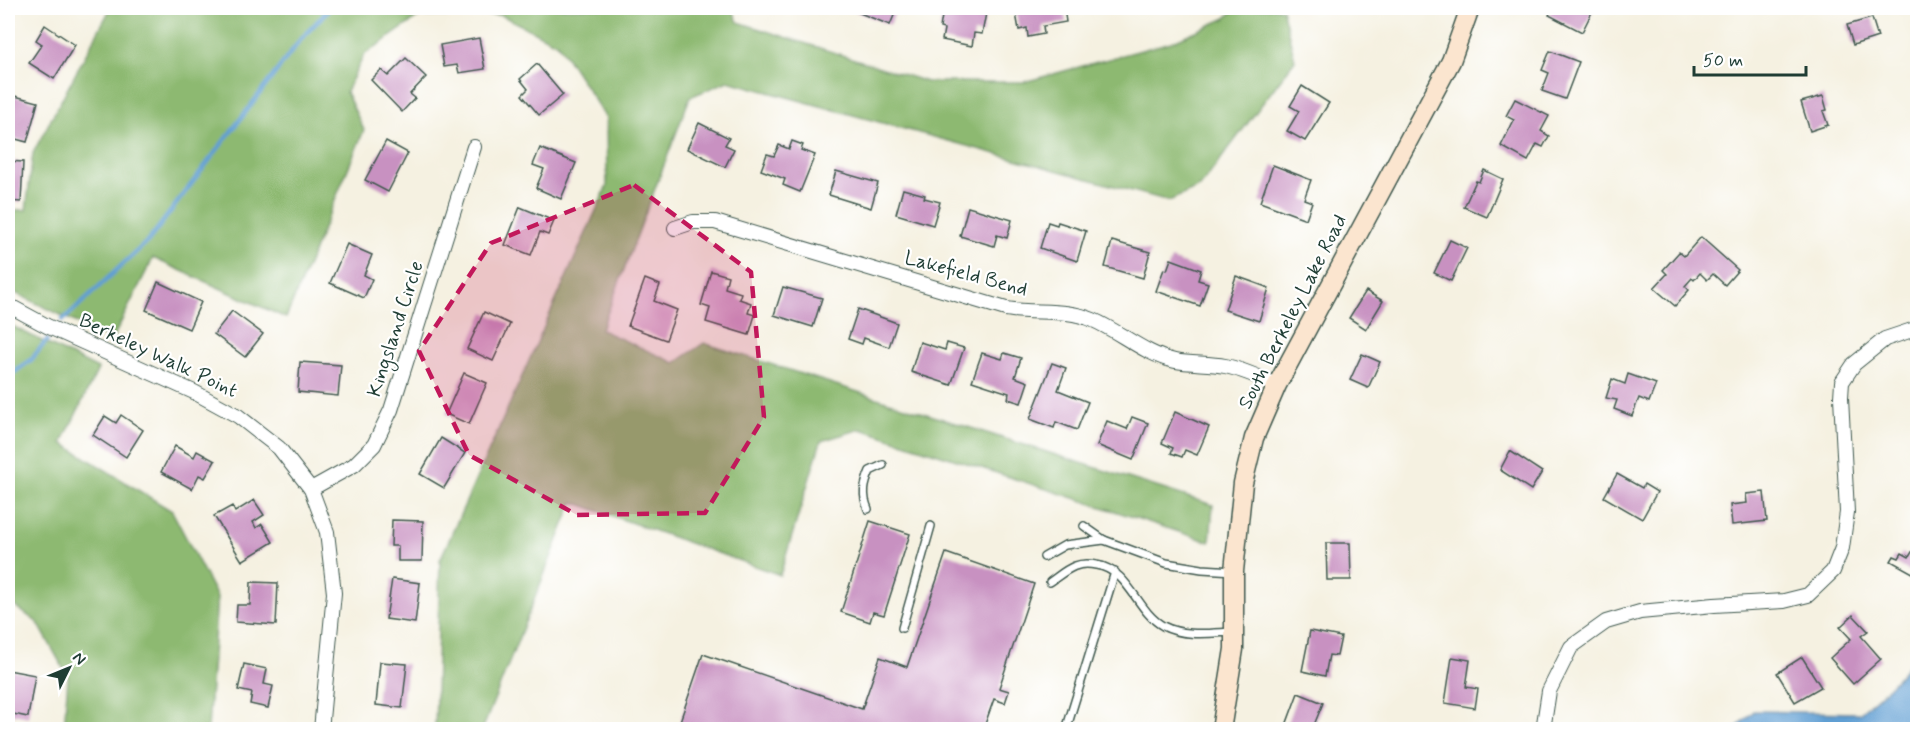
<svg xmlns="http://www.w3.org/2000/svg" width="1925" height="737" font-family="Mynerve,sans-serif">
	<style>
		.forest { fill: #8db971; stroke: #567b52; stroke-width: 1.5 }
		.water { fill: #619fd3; stroke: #406e84; stroke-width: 1.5 }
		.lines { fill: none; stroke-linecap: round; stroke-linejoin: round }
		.stream { stroke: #619fd3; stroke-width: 4.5 }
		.building { fill: #c891c1 }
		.lane-casing { stroke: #3f584e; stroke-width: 10 }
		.street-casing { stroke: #3f584e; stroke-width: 16 }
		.secondary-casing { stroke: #3f584e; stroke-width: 21 }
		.lane { stroke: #fff; stroke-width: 7 }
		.street { stroke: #fff; stroke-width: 14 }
		.secondary { stroke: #fbe5cf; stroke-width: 18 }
		.marked { fill: #c2185b; fill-opacity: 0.2; stroke: #c2185b; stroke-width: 4.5; stroke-dasharray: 12 8; stroke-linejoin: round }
		.labels { text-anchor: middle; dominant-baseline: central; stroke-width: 4.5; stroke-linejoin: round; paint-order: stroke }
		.street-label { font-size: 20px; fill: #1f3d34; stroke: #fff }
	</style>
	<rect width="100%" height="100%" fill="#fff"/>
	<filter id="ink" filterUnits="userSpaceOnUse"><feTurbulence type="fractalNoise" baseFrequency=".0167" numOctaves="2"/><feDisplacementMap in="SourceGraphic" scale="12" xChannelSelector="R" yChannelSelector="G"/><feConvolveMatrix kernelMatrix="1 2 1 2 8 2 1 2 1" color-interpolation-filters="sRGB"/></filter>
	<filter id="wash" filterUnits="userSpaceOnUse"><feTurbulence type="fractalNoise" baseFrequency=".008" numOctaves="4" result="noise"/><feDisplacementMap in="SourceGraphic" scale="24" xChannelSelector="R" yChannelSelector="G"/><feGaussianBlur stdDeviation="1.35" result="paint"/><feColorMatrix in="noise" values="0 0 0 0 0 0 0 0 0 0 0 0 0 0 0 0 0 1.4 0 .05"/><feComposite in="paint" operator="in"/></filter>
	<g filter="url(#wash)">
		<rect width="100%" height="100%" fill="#f5f1e1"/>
		<!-- forest -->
		<g class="forest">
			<polygon points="110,8 732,8 738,22 927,82 1024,82 1171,42 1226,18 1236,8 1282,8 1295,60 1200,187 1169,201 728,81 690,97 601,330 675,363 704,343 1213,505 1210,542 861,429 821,441 780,575 573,502 483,728 485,729 435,729 440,560 607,186 606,118 558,44 501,15 420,16 364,55 346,92 364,130 286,318 153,258 112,340 13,292 8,287 8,210 26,210 33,153 108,13"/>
			<polygon points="8,324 98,369 62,443 172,511 217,597 208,729 64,729 68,677 38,623 8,601"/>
		</g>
		<!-- water -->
		<path class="water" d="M1917 653V729H1735L1754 711 1859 713C1881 695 1901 677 1917 653Z"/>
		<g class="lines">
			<!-- stream -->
			<g class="stream">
				<polyline points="63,320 149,240 301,39 330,8"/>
				<polyline points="8,377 31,360 47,340"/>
			</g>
		</g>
		<g id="blocks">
			<!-- building -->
			<g class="building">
				<polygon points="847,8 897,8 890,25"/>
				<polygon points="938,8 987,8 982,34 974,33 972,46 942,40 944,29 940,28 942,16 937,15"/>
				<polygon points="1015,8 1064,8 1066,22 1043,26 1044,34 1028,37 1027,28 1019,30"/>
				<polygon points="1553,8 1594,8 1582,32 1549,15"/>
				<polygon points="1872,18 1878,37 1853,45 1847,25"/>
				<polygon points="45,25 75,45 54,79 29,63 42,44 36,40"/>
				<polygon points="479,38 485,69 459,73 457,65 444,67 440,45"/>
				<polygon points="1550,51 1579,62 1565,99 1542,91 1549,73 1542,70"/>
				<polygon points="406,58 426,77 410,94 415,98 402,112 371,80 381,70 388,76"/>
				<polygon points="537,64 563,95 539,115 522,95 528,89 520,79"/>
				<polygon points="1302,86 1329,103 1305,141 1287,131 1299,111 1290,106"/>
				<polygon points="11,95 38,102 27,142 8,137 8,109"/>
				<polygon points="1823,96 1827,110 1823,111 1828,125 1810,131 1801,102"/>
				<polygon points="1515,99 1549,116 1541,131 1549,136 1543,147 1537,144 1528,161 1501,146 1514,120 1506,116"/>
				<polygon points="699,123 729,138 725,145 734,149 725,167 687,149"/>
				<polygon points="386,141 408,153 388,192 365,180"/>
				<polygon points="792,141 803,145 801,150 815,155 800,192 783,185 785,179 761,170 767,154 774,156 779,145 789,149"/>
				<polygon points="540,148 576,163 561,199 536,188 544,169 533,165"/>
				<polygon points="8,161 23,162 21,202 8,201"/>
				<polygon points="1273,165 1311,180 1304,199 1312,202 1306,219 1260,202"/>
				<polygon points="1484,170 1503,179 1487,217 1464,207 1476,181 1479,182"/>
				<polygon points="836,171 878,183 871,208 829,195"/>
				<polygon points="903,189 925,195 924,198 940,202 933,225 896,214"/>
				<polygon points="520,207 554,221 548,235 540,232 531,255 505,245"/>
				<polygon points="968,207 1012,220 1007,238 997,235 994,246 960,236"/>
				<polygon points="1048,222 1057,225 1058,222 1086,231 1077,261 1040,248"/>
				<polygon points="1701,237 1738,270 1725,285 1713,274 1707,280 1700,273 1694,280 1692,278 1685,286 1689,290 1675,306 1654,288 1667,274 1663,270 1679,252 1684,256"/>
				<polygon points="1450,240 1467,248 1451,281 1434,273"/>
				<polygon points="1112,241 1150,252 1143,278 1105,267"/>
				<polygon points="347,244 372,255 364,275 372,279 364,298 330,283"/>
				<polygon points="1171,259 1201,270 1198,280 1208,283 1200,306 1156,291 1164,269 1167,270"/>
				<polygon points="711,271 728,276 725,288 741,293 739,299 751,303 748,313 755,315 749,335 706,322 710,308 701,305"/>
				<polygon points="1236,276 1269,288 1259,321 1225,310"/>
				<polygon points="645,279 660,285 654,301 677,310 666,340 628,326"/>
				<polygon points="158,282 201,302 189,329 146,310"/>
				<polygon points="783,287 822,298 813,327 774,315"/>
				<polygon points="1366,291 1383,301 1366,329 1349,318"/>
				<polygon points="858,309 897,323 889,347 864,338 862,344 848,339"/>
				<polygon points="232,311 263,334 245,357 214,334"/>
				<polygon points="484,312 510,324 493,361 467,349"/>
				<polygon points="920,342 945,350 947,343 964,348 951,385 911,372"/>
				<polygon points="982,353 1002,359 1004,353 1021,358 1015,377 1028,382 1021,403 1008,399 1009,393 972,381"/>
				<polygon points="1362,354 1380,362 1368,388 1350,380"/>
				<polygon points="300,362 341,365 338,396 298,392"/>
				<polygon points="1052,363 1066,368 1058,390 1088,402 1077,430 1056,422 1054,428 1030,419"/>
				<polygon points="464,373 487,383 469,424 446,414"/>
				<polygon points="1628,374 1656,384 1649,402 1639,398 1632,416 1614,409 1617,400 1606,398 1612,379 1625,384"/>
				<polygon points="1175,412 1209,427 1197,455 1185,450 1182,457 1171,453 1173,448 1162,443"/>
				<polygon points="121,415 143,430 126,457 93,435 105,416 116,423"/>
				<polygon points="1132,417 1148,423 1133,460 1097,445 1107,421 1127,429"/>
				<polygon points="441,438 465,453 444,488 420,474"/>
				<polygon points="175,446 194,457 197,451 215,461 205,478 199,475 192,489 161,472"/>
				<polygon points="1510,451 1542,472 1531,490 1500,470"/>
				<polygon points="1617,474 1642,488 1644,484 1657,492 1642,519 1604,497"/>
				<polygon points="1764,492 1767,521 1732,525 1730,505 1747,503 1746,494"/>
				<polygon points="254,500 264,515 253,522 256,528 262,524 273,542 242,561 214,516 232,506 235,512"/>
				<polygon points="392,520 423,521 422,561 398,561 398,546 391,546"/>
				<polygon points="870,521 910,534 884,615 873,612 870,622 841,612"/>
				<polygon points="1918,542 1918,576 1891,561 1894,556 1899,558 1902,553 1909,557"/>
				<polygon points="1326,543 1350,543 1351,580 1327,580"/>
				<polygon points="946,553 1034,584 999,688 1009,691 1005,703 994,699 984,727 991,730 677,730 703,654 862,709 880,657 907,667"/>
				<polygon points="392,579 420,583 415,623 386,619"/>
				<polygon points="251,582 278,583 276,625 236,622 237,605 250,605"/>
				<polygon points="1853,615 1868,631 1861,636 1881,659 1853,684 1830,658 1851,639 1840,627"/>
				<polygon points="1310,631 1341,637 1337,656 1329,655 1325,676 1302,671"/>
				<polygon points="1452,657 1470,660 1466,687 1478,689 1475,708 1445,703"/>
				<polygon points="1802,657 1821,687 1795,702 1777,673"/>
				<polygon points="380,662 407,664 402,708 376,705"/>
				<polygon points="244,664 267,669 264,684 273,686 268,708 250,704 252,693 238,690"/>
				<polygon points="8,670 35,675 28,717 8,713"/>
				<polygon points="1298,693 1323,703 1312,730 1289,730 1285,728"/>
			</g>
		</g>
	</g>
	<g filter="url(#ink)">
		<use href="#blocks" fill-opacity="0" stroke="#3f584e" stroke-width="1.5"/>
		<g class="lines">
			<defs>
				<g id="lane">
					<path d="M868 509C862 495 864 485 870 471L883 465"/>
					<polyline points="1084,526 1104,540 1166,563 1202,569 1234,571"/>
					<polyline points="1044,557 1065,545 1104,540"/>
					<path d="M1050 582C1067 570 1075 561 1096 565 1130 570 1136 611 1163 626 1184 637 1210 633 1232 632"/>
					<polyline points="902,628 931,526"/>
					<polyline points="1066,730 1115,572"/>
				</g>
				<g id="street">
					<path d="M675 228 693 222H715L1006 309C1035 314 1066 308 1093 320 1119 331 1146 355 1175 361 1191 364 1209 363 1225 366 1243 369 1260 378 1277 385"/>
					<polyline points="8,305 47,326 194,392 238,416 279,448 311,489 327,532 334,593 321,730"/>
					<polyline points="311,489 354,465 374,445 391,410 474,147"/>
					<polyline points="1543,730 1549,691 1571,647 1606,622 1640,612 1714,605 1784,601 1808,595 1833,571 1842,548 1847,512 1841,397 1842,382 1854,364 1885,339 1918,328"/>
				</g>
				<polyline id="secondary" points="1221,730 1234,649 1234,571 1243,483 1254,438 1277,385 1451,61 1470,8"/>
			</defs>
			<!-- lane casing -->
			<use href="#lane" class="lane-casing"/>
			<!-- street casing -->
			<use href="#street" class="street-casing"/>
			<!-- secondary casing -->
			<use href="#secondary" class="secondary-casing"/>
			<!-- lane -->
			<use href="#lane" class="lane"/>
			<!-- street -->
			<use href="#street" class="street"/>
			<!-- secondary -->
			<use href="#secondary" class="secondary"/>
		</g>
	</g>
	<!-- marked area -->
	<path class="marked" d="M634 185 751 272 764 417 705 513 577 515 469 455 419 351 491 243Z"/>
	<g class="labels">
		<!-- street labels -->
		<g class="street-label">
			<text transform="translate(966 274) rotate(15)">Lakefield Bend</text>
			<text transform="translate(1293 312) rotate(-63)">South Berkeley Lake Road</text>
			<text transform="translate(396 329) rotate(-72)">Kingsland Circle</text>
			<text transform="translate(158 356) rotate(25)">Berkeley Walk Point</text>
		</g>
	</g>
	<!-- margin -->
	<rect width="1925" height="737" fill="none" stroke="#fff" stroke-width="30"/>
	<!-- north arrow -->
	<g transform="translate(69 668) rotate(47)" stroke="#ffffff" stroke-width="4.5" paint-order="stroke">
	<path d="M0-4.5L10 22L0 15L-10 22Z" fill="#1f3d34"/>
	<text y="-9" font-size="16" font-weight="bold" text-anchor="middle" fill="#1f3d34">N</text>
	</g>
	<!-- scale -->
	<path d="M1694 66v9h112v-9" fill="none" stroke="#1f3d34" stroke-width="3"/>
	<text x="1703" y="66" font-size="18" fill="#1f3d34" stroke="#ffffff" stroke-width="4.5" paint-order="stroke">50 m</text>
</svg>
